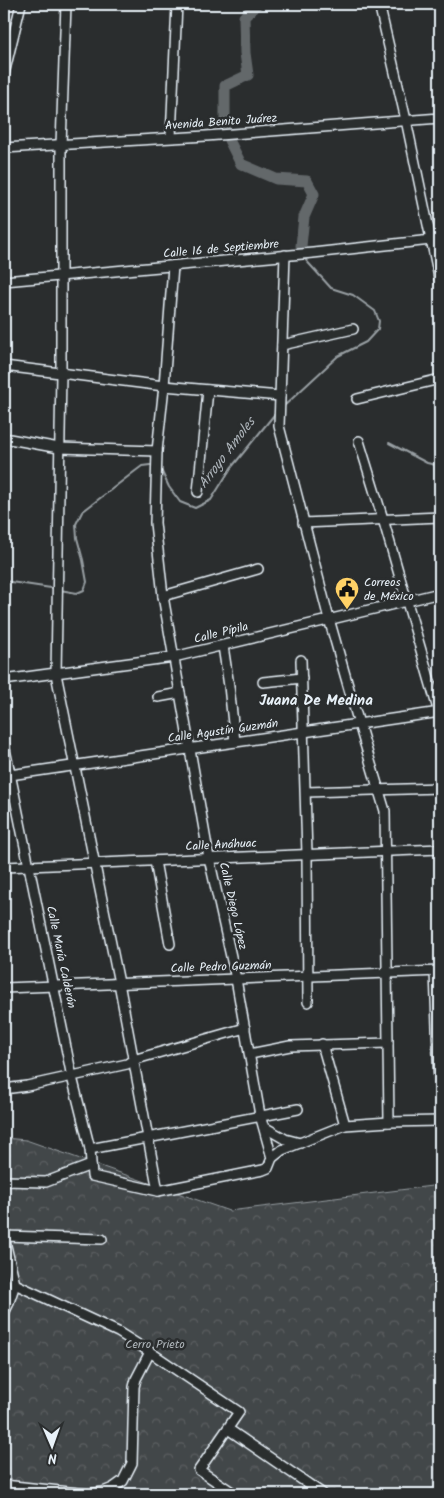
<svg xmlns="http://www.w3.org/2000/svg" width="444" height="1498" font-family="Kalam,sans-serif">
	<style>
		.forest { fill: url(#forest-crowns); stroke: #959ca0 }
		.lines { fill: none; stroke-linecap: round; stroke-linejoin: round }
		.stream { stroke: #989fa3; stroke-width: 2 }
		.river { stroke: #63686b; stroke-width: 11 }
		.minor-casing { stroke: #e8f1f8; stroke-width: 12 }
		.minor { stroke: #2a2d2e; stroke-width: 9 }
		.labels { text-anchor: middle; dominant-baseline: central; stroke-width: 5; stroke-linejoin: round; paint-order: stroke }
		.street-label { font-size: 12px; fill: #e8f1f8; stroke: #2a2d2e }
		.poi-label { font-size: 12px; fill: #e8f1f8; stroke: #2a2d2e; text-anchor: start }
		.park-label { font-size: 12px; fill: #aeb5ba; stroke: #2a2d2e }
		.water-label { font-size: 14px; font-style: italic; fill: #acb3b9; stroke: #2a2d2e }
		.quarter-label { font-size: 15px; font-weight: bold; fill: #e8f1f8; stroke: #2a2d2e }
	</style>
	<defs>
		<pattern id="forest-crowns" width="20" height="18" patternUnits="userSpaceOnUse" patternTransform="scale(1.25)"><rect width="20" height="18" fill="#424648"/><path d="M2 6a3 3 0 1 1 6 0M12 15a3 3 0 1 1 6 0" fill="none" stroke="#5d6163"/></pattern>
	</defs>
	<rect width="100%" height="100%" fill="#2a2d2e"/>
	<filter id="ink" filterUnits="userSpaceOnUse"><feTurbulence type="fractalNoise" baseFrequency=".02" numOctaves="2"/><feDisplacementMap in="SourceGraphic" scale="10" xChannelSelector="R" yChannelSelector="G"/><feConvolveMatrix kernelMatrix="1 2 1 2 8 2 1 2 1" color-interpolation-filters="sRGB"/></filter>
	<g filter="url(#ink)">
		<!-- forest -->
		<polygon class="forest" points="4,1138 26,1140 229,1211 440,1185 440,1494 4,1494"/>
		<g class="lines">
			<!-- stream -->
			<g class="stream">
				<polyline points="283,407 338,356 366,342 378,329 379,321 375,311 353,295 331,288 303,257"/>
				<polyline points="389,443 427,463 440,466"/>
				<polyline points="161,470 169,487 180,502 195,508 211,500 231,468 274,415"/>
				<polyline points="4,581 51,588"/>
				<polyline points="60,590 77,593 84,590 87,582 83,560 77,538 76,524 82,512 134,472 142,466 150,465"/>
			</g>
			<!-- river -->
			<g class="river">
				<polyline points="225,125 225,86 248,75 245,53 244,17 257,4"/>
				<polyline points="229,140 241,164 276,179 307,181 314,194 304,217 301,246"/>
			</g>
			<defs>
				<g id="minor">
					<polyline points="66,4 61,145 61,373 56,674 119,983 158,1191"/>
					<polyline points="379,4 406,120 440,282"/>
					<polyline points="4,74 21,4"/>
					<polyline points="171,137 177,4"/>
					<polyline points="4,148 206,136 440,118"/>
					<polyline points="285,255 279,426 329,619 359,724 385,811 389,1122"/>
					<polyline points="173,266 164,386 157,451 155,523 163,596 209,858 236,979 260,1115 272,1158"/>
					<polyline points="4,281 313,253 440,239"/>
					<polyline points="282,345 353,329"/>
					<polyline points="4,366 164,386 280,396"/>
					<polyline points="357,399 440,379"/>
					<polyline points="4,438 59,448 157,451"/>
					<polyline points="359,441 383,519 440,716"/>
					<polyline points="198,492 208,390"/>
					<polyline points="303,523 440,517"/>
					<polyline points="163,596 258,569"/>
					<polyline points="223,646 229,686 235,742"/>
					<polyline points="301,660 307,854 308,1002"/>
					<polyline points="4,680 174,657 440,593"/>
					<polyline points="263,682 302,678"/>
					<polyline points="158,697 180,693"/>
					<polyline points="4,744 72,1077 90,1149 92,1176 158,1191 263,1170 268,1168 272,1158 282,1150 345,1125 389,1122 440,1121"/>
					<polyline points="10,775 440,712"/>
					<polyline points="306,792 440,788"/>
					<polyline points="155,861 170,944"/>
					<polyline points="4,867 440,849"/>
					<polyline points="435,971 440,1112"/>
					<polyline points="4,988 440,971"/>
					<polyline points="322,1044 345,1125"/>
					<polyline points="250,1054 290,1046 388,1043"/>
					<polyline points="4,1089 27,1086 127,1064 133,1060 245,1028"/>
					<polyline points="264,1127 285,1139 300,1143"/>
					<polyline points="90,1149 298,1109"/>
					<polyline points="4,1181 46,1182 91,1165"/>
					<polyline points="4,1236 102,1239"/>
					<polyline points="4,1237 15,1284"/>
					<polyline points="15,1284 118,1332 150,1352 239,1412 199,1470 235,1494"/>
					<polyline points="4,1313 8,1305 15,1284"/>
					<polyline points="228,1429 323,1494"/>
					<polyline points="4,1485 88,1494 103,1492 113,1488 123,1481 132,1463 134,1387 136,1379 150,1352"/>
				</g>
			</defs>
			<!-- minor casing -->
			<use href="#minor" class="minor-casing"/>
			<!-- minor -->
			<use href="#minor" class="minor"/>
		</g>
	</g>
	<!-- icons -->
	<defs>
		<symbol id="civic-pin" viewBox="-11 -11 22 30"><path d="M0 17L-7.5 6A9.5 9.5 0 1 1 7.5 6Z" fill="#ffd166" stroke="#2a2d2e"/><path d="M-.6-6.5H3V-4.5H.6V-3L4-1V1h2V6H-6V1h2V-1L-.6-3ZM-1.2 2.5V6h2.4V2.5Z" fill="#111"/></symbol>
	</defs>
	<g fill-rule="evenodd">
		<use href="#civic-pin" x="333" y="575" width="28" height="38"/>
	</g>
	<g class="labels">
		<!-- street labels -->
		<g class="street-label">
			<text transform="translate(221 122) rotate(-4)">Avenida Benito Juárez</text>
			<text transform="translate(221 249) rotate(-5)">Calle 16 de Septiembre</text>
			<text transform="translate(221 633) rotate(-14)">Calle Pípila</text>
			<text transform="translate(223 731) rotate(-8)">Calle Agustín Guzmán</text>
			<text transform="translate(221 845) rotate(-3)">Calle Anáhuac</text>
			<text transform="translate(233 906) rotate(77)">Calle Diego López</text>
			<text transform="translate(61 957) rotate(78)">Calle María Calderón</text>
			<text transform="translate(221 967) rotate(-2)">Calle Pedro Guzmán</text>
		</g>
		<!-- poi labels -->
		<g class="poi-label">
			<text x="364" y="582">Correos<tspan x="364" dy="14">de México</tspan></text>
		</g>
		<!-- park labels -->
		<g class="park-label">
			<text x="155" y="1344">Cerro Prieto</text>
		</g>
		<!-- water labels -->
		<g class="water-label">
			<text transform="translate(227 453) rotate(-53)">Arroyo Amoles</text>
		</g>
		<!-- quarter labels -->
		<g class="quarter-label">
			<text x="316" y="701">Juana De Medina</text>
		</g>
	</g>
	<!-- margin -->
	<rect width="444" height="1498" fill="none" stroke="#2a2d2e" stroke-width="20"/>
	<rect x="10" y="10" width="424" height="1478" fill="none" stroke="#e8f1f8" stroke-width="2" filter="url(#ink)"/>
	<!-- north arrow -->
	<g transform="translate(52 1446) rotate(178)" stroke="#2a2d2e" stroke-width="4" paint-order="stroke">
	<path d="M0-4L9 19L0 12L-9 19Z" fill="#e8f1f8"/>
	<text y="-8" font-size="14" font-weight="bold" text-anchor="middle" fill="#e8f1f8">N</text>
	</g>
</svg>
